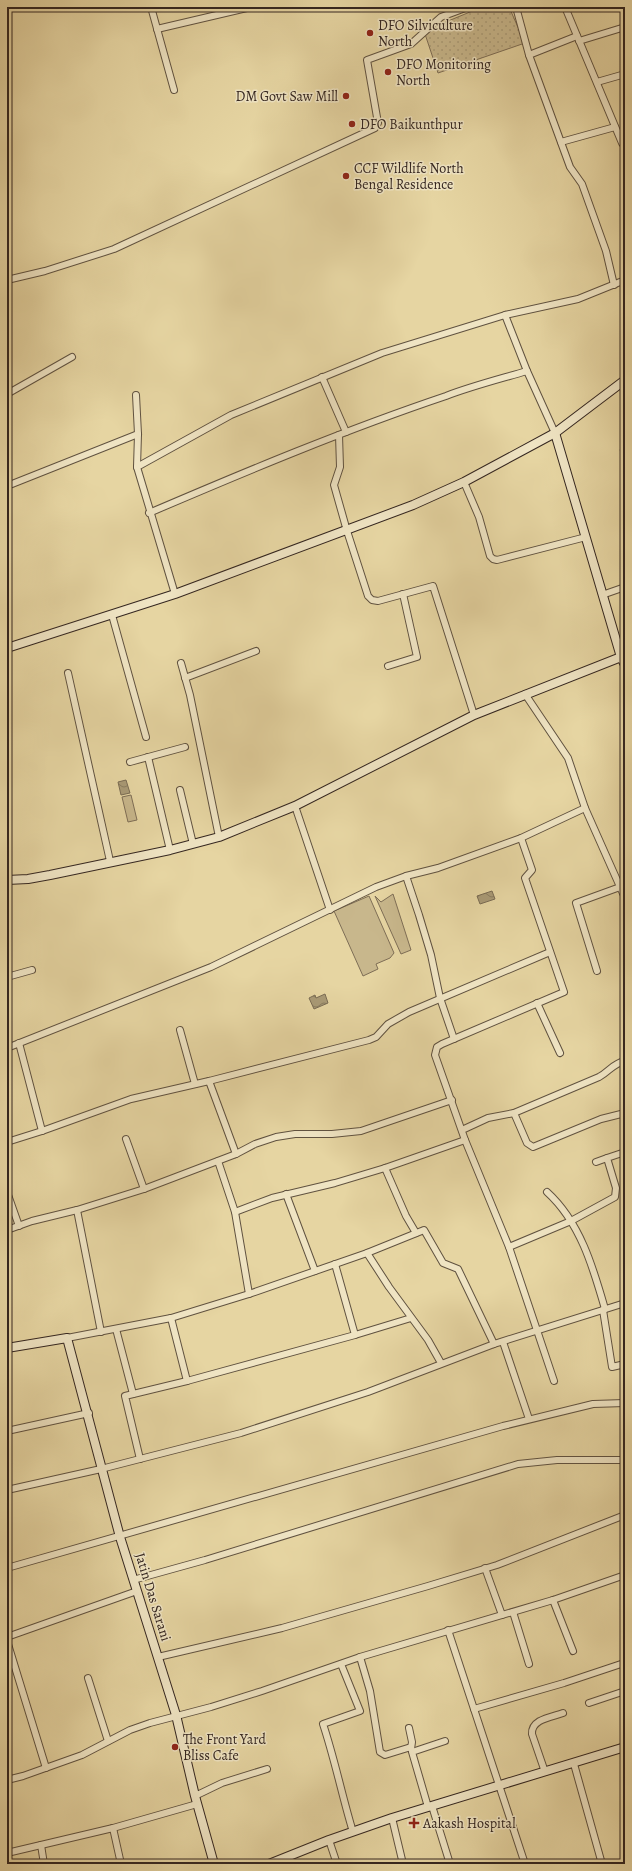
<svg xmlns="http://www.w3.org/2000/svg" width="632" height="1871" font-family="Alegreya,serif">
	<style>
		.green { fill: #c8b78c; stroke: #7e6e56 }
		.park { fill: url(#park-dots); stroke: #7e6e56 }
		.water { fill: url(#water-waves); stroke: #7a6c54 }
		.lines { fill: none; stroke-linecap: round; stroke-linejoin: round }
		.street-casing { stroke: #605240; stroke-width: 8 }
		.secondary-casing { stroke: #342620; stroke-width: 10 }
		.street { stroke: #efe4c3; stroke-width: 6 }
		.secondary { stroke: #efe4c3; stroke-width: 8 }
		.poi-dot { fill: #8f2418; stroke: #efe4c3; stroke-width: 1.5 }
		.labels { text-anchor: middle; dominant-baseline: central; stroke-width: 3; stroke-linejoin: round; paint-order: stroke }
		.poi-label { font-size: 14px; fill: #342620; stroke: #efe4c3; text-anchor: start }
		.street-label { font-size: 14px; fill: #342620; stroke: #efe4c3 }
	</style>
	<defs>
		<pattern id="park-dots" width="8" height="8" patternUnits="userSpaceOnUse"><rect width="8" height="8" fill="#c8b78c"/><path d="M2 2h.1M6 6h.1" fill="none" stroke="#ac9d78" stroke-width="1.8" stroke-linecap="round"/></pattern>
		<pattern id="water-waves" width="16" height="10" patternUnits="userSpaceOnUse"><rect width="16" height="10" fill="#a99a76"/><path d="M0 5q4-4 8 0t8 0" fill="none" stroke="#8a7d60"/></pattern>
	</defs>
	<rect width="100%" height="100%" fill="#e6d5a2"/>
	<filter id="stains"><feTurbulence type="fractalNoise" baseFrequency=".005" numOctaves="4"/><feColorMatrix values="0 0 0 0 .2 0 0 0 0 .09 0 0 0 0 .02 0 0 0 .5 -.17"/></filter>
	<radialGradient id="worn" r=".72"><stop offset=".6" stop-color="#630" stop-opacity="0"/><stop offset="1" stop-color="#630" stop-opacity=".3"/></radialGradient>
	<!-- green -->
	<g class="green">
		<polygon points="131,795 137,820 128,822 122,797"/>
		<polygon points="393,894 411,950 401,954 375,896 381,902"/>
		<polygon points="369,896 394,953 390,958 376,964 378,969 363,976 334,911"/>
	</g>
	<!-- park -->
	<polygon class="park" points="482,7 509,7 525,43 438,73 424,31"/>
	<!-- water -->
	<g class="water">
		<polygon points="126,780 130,793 121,795 118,782"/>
		<polygon points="492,891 495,899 480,904 477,896"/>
		<polygon points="325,994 328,1003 314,1009 309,998 315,995 316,998"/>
	</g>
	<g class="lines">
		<defs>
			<g id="street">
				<polyline points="151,7 174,90"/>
				<polyline points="516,7 529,55"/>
				<polyline points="565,7 622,143 625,147"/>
				<polyline points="157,29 251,7"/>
				<polyline points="577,36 529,55 570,167 582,184 606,251 614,285"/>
				<polyline points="579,41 625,27"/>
				<polyline points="597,82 625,74"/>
				<polyline points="561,142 615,127"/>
				<polyline points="7,280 45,271 114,249 375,128 378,123 367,60 411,44 441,17 468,7"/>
				<polyline points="505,315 527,371 555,433"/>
				<polyline points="322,377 346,432"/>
				<polyline points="7,394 72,357"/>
				<polyline points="136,395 138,434 137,467"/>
				<polyline points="339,435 340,467 334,485 347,531 368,596 372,600 378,601 433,586 474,715"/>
				<polyline points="624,450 625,449"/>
				<polyline points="464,482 479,517 490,556 493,559 497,560 586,537"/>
				<polyline points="7,486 138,434"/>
				<path d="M149 513C247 471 345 430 446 396 472 386 500 379 527 371"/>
				<polyline points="175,594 137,467 231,415 382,353 505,315 578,299 625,280"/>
				<polyline points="602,595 625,587"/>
				<polyline points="112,615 146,737"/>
				<polyline points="181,663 190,695 219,837"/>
				<polyline points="388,666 417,657 403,594"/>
				<polyline points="68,673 110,861"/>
				<polyline points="185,678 256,651"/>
				<polyline points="525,694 568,758 585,808 625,898"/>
				<polyline points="148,757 170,850"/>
				<polyline points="130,762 185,747"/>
				<polyline points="180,790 193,844"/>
				<polyline points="295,806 330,910"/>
				<polyline points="521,838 532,870 525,878 564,992 442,1044 437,1047 435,1055 465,1140 509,1247 554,1381"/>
				<polyline points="406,876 419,915 431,955 440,998 454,1039"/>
				<polyline points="597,971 576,903 620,887"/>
				<polyline points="7,977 32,970"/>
				<polyline points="537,1003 560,1053"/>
				<polyline points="180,1030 195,1084"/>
				<polyline points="19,1043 42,1131"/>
				<polyline points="7,1048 211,967 376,887 406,876 438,868 521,838 585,808"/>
				<polyline points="209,1081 236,1154"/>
				<polyline points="514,1113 527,1143 533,1147 601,1119 625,1113"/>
				<path d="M462 1130 488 1118 514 1113 599 1077C610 1071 612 1064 625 1061"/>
				<polyline points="126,1139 144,1189"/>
				<polyline points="7,1142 42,1131 131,1099 209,1081 369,1040 376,1037 388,1024 409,1012 550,952"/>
				<polyline points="218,1161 235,1212 249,1294"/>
				<polyline points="596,1162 607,1158"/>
				<polyline points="385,1168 406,1216 416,1233"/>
				<polyline points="7,1192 19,1226"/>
				<path d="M547 1192C580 1222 593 1267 605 1309"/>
				<polyline points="286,1194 315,1271"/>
				<polyline points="77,1210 101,1332"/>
				<polyline points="235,1212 272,1198 335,1183 385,1168 465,1140"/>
				<polyline points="7,1230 32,1221 77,1210 144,1189 236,1154 255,1144 276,1137 295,1134 332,1134 361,1131 452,1100"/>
				<polyline points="509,1247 571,1221 615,1197 616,1188 607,1158 625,1152"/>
				<polyline points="367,1253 389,1287 428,1340 441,1363"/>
				<polyline points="603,1310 612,1367 625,1364"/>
				<polyline points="171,1318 187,1381"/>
				<polyline points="116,1329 133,1394"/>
				<polyline points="355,1335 411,1318"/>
				<polyline points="67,1338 171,1318 249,1294 367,1253 424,1230 443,1263 458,1269 494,1344"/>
				<polyline points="503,1342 529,1419"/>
				<polyline points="7,1431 89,1413"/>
				<polyline points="140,1459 125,1396 187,1381 355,1335 335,1264"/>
				<polyline points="7,1490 101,1469 241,1433 368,1392 494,1344 625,1303"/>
				<polyline points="7,1568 503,1426 593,1404 625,1403"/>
				<polyline points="485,1568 502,1615"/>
				<polyline points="133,1580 205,1560 518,1464 557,1460 625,1460"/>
				<polyline points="553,1600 573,1651"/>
				<polyline points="513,1612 529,1664"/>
				<polyline points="448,1630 525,1864"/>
				<polyline points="7,1637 137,1591"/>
				<polyline points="7,1641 46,1768"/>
				<polyline points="158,1657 282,1628 428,1586 497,1565 625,1515"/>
				<polyline points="360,1657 370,1691 380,1752 385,1755 411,1747"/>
				<path d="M341 1664 360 1711 323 1724C335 1760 342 1796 353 1832"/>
				<polyline points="88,1678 108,1741"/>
				<polyline points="589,1703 625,1691"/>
				<polyline points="474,1709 564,1683 624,1663"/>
				<polyline points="409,1728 412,1742 411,1749"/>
				<polyline points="574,1764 602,1864"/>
				<path d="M545 1772 532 1734C531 1719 552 1717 563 1713"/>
				<polyline points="7,1780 23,1776 82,1755 130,1730 150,1723 211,1707 262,1691 360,1657 553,1600 625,1575"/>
				<polyline points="195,1796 222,1783 267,1769"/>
				<polyline points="432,1806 450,1864"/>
				<polyline points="428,1807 412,1752 445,1741"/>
				<polyline points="392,1818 403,1864"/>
				<polyline points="113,1828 121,1864"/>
				<polyline points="329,1840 337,1864"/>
				<polyline points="41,1845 44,1864"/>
				<polyline points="7,1853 113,1828 197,1804"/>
			</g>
			<g id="secondary">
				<polyline points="555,433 621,657 625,665"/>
				<polyline points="7,648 175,594 413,505 464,482 555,433 625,380"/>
				<polyline points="7,880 28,879 50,875 170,850 219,837 295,806 474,715 621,657"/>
				<polyline points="7,1348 67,1338 120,1537 176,1715 195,1796 214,1864"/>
				<polyline points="269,1864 329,1840 392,1818 625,1747"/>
			</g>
		</defs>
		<!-- street casing -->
		<use href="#street" class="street-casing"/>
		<!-- secondary casing -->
		<use href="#secondary" class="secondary-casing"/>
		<!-- street -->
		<use href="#street" class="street"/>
		<!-- secondary -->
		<use href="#secondary" class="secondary"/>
	</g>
	<!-- markers -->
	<g class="poi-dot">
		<circle cx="370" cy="33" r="4"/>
		<circle cx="388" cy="72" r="4"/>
		<circle cx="346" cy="96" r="4"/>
		<circle cx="352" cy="124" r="4"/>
		<circle cx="346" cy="176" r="4"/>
		<circle cx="175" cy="1747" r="4"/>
		<path d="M412 1817h4v4h4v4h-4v4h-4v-4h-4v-4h4z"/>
	</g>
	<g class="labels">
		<!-- poi labels -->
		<g class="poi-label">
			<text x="378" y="25">DFO Silviculture<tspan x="378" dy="16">North</tspan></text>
			<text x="396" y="64">DFO Monitoring<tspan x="396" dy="16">North</tspan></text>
			<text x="338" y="96" text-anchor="end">DM Govt Saw Mill</text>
			<text x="360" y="124">DFO Baikunthpur</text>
			<text x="354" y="168">CCF Wildlife North<tspan x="354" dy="16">Bengal Residence</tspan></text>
			<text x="183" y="1739">The Front Yard<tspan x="183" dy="16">Bliss Cafe</tspan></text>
			<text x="423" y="1823">Aakash Hospital</text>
		</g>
		<!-- street labels -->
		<g class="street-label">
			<text transform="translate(153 1597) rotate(73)">Jatin Das Sarani</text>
		</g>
	</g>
	<!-- margin -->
	<rect width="632" height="1871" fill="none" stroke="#e6d5a2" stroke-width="24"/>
	<rect x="8" y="8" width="616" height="1855" fill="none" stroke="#342620" stroke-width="2"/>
	<rect x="12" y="12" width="608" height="1847" fill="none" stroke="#342620"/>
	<rect width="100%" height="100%" filter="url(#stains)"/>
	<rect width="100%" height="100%" fill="url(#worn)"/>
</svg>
